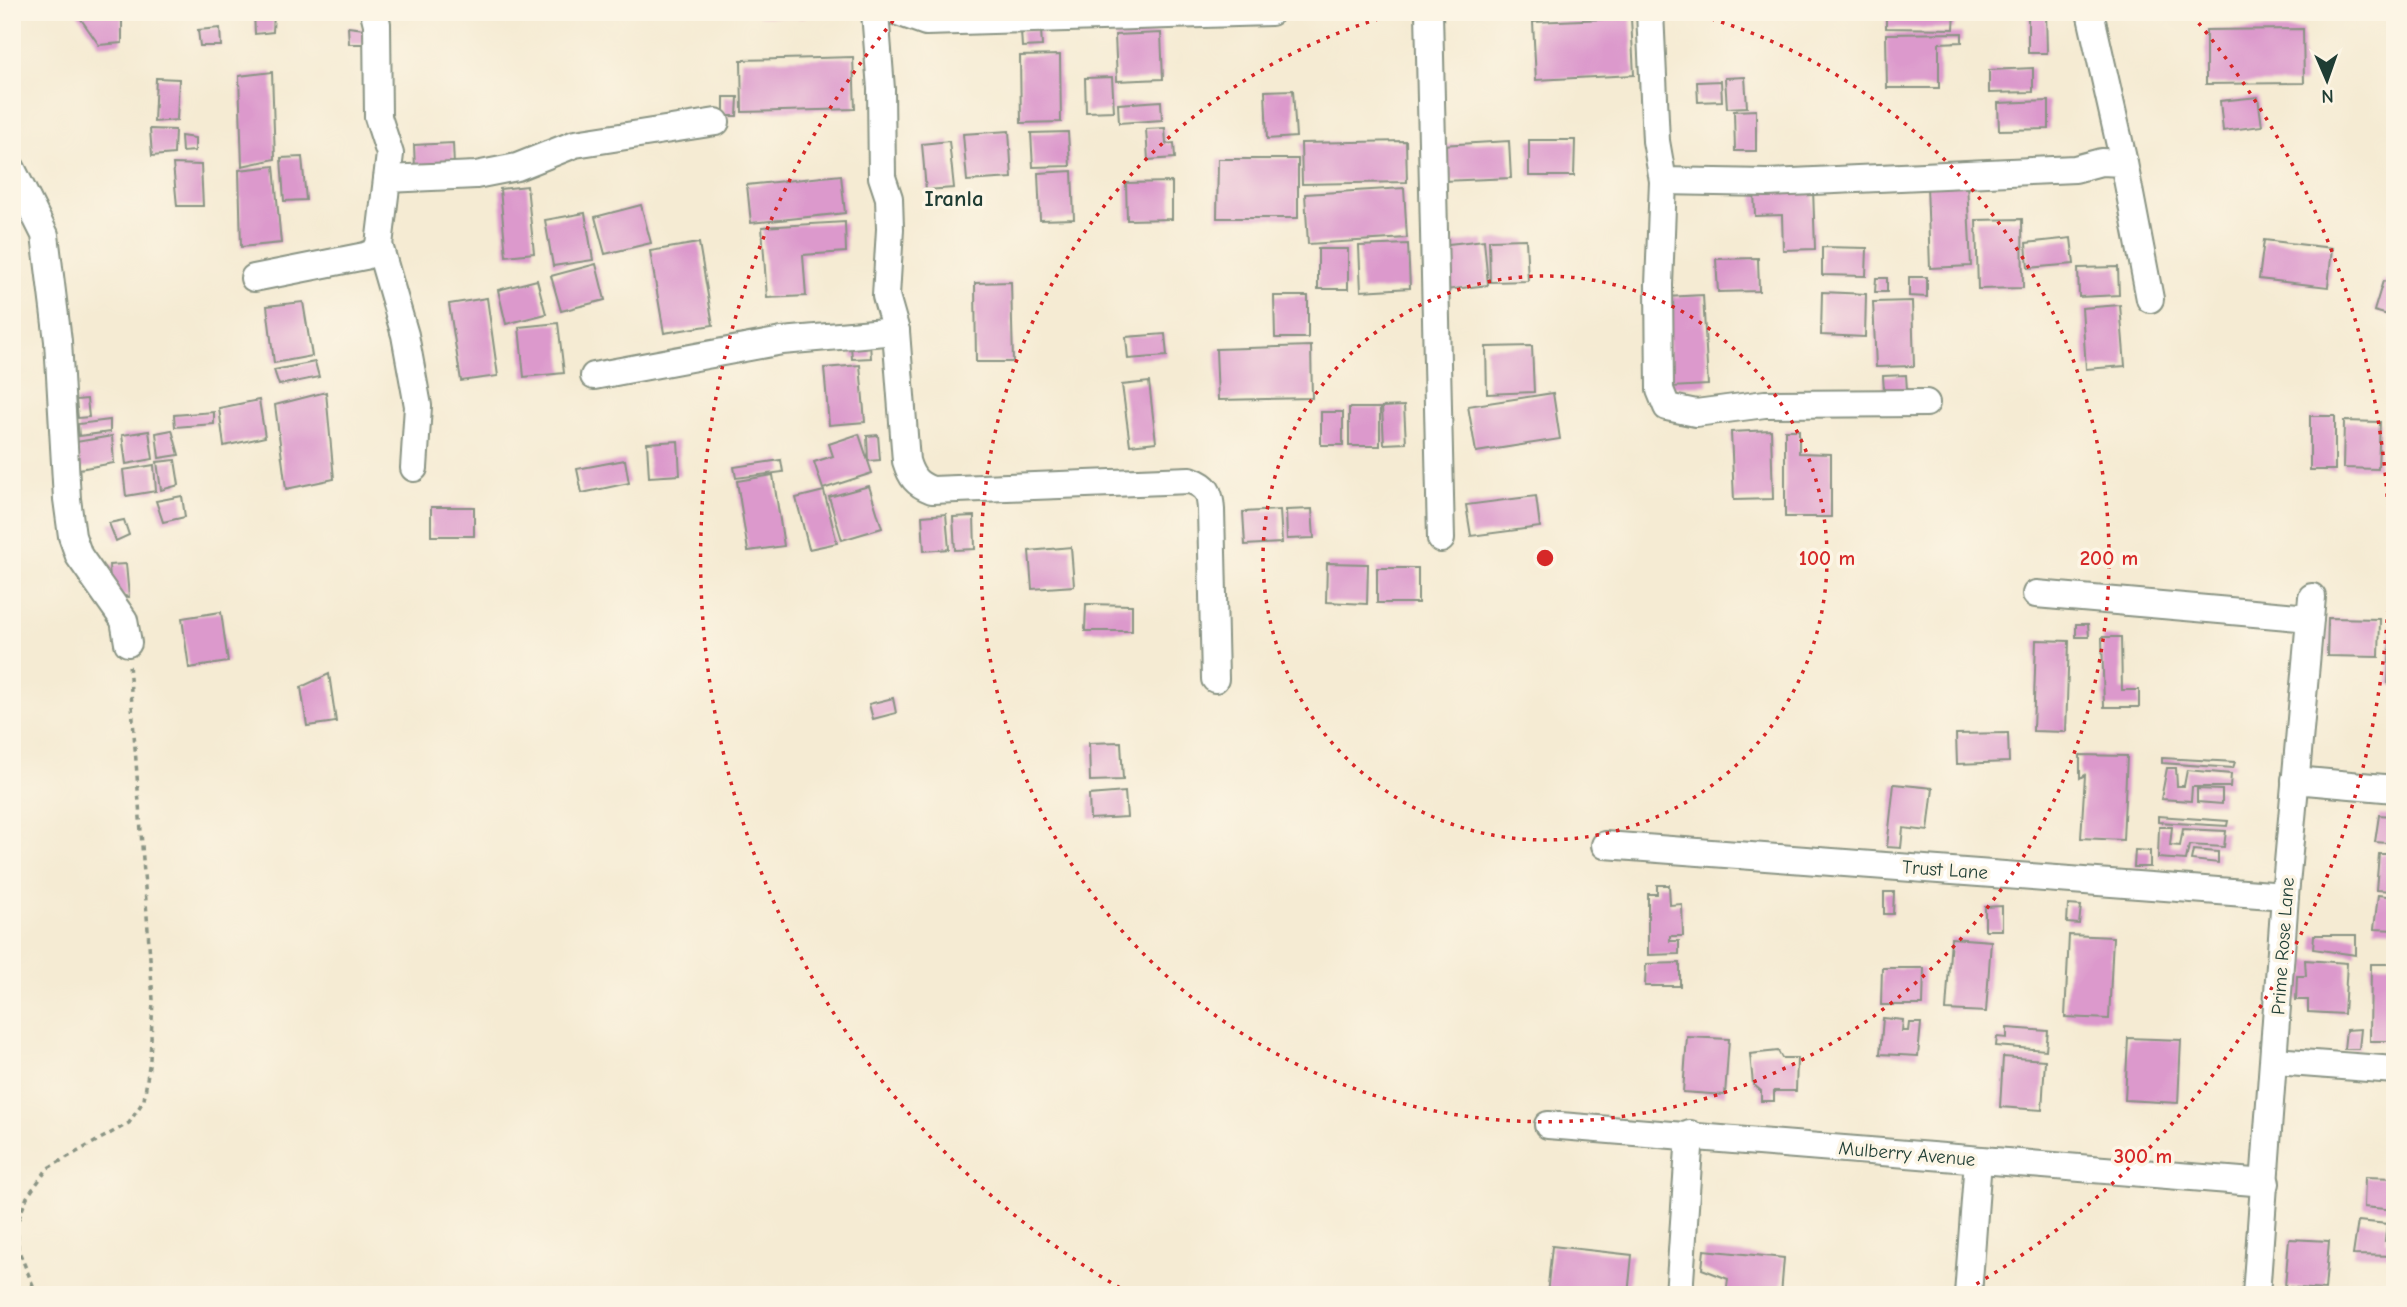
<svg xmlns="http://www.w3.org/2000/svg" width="2407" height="1307" font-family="'Comic Neue',sans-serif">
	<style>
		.building { fill: #dc99cc }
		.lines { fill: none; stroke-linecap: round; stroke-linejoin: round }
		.minor-casing { stroke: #8a9484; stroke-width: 30 }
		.path { stroke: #8a9484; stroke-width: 3.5; stroke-dasharray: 5 5; stroke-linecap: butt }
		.minor { stroke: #fff; stroke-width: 26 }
		.ring { fill: none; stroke: #d62828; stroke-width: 3.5; stroke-dasharray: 3.5 7 }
		.labels { text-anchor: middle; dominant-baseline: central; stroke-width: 7; stroke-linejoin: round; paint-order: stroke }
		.street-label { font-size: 19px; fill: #1f3d34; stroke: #fcf5e5 }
		.quarter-label { font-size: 23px; font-weight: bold; fill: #1f3d34; stroke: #fcf5e5 }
		.centre { fill: #d62828; stroke: #fcf5e5; stroke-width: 3.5 }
		.ring-label { font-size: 21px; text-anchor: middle; font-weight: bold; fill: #d62828; stroke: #fcf5e5; stroke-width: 7; stroke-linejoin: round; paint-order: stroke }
	</style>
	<rect width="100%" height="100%" fill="#fcf5e5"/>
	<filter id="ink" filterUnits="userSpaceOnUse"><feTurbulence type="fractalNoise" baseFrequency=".0143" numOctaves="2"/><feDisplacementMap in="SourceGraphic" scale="14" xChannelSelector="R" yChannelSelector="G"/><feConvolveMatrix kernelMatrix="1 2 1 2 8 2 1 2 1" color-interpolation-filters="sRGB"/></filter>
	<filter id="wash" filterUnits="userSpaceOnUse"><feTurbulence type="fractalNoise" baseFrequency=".00686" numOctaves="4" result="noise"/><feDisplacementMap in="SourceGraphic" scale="28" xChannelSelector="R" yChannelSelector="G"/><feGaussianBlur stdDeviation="1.57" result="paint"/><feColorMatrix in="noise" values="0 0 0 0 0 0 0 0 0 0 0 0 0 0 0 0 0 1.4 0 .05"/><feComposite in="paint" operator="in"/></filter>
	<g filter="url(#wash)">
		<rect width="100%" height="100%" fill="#f5ebd3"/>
		<g id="blocks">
			<!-- building -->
			<g class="building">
				<polygon points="76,12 122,12 122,43 99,45"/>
				<polygon points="254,12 274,12 273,32 255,34"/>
				<polygon points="758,12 805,12 805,18 758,16"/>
				<polygon points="1886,12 1955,12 1954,29 1886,28"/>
				<polygon points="2028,12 2046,12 2047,53 2028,53"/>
				<polygon points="2230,12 2272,12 2272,16 2229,16"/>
				<polygon points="1631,18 1634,75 1536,80 1533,22"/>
				<polygon points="348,27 364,29 365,44 349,44"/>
				<polygon points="220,28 221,46 200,46 198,30"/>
				<polygon points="2303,29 2304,83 2206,84 2206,30"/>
				<polygon points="1041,30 1042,46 1022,47 1021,31"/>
				<polygon points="1161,33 1163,79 1117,81 1115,35"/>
				<polygon points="1962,33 1962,42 1939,43 1939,88 1887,88 1886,34"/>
				<polygon points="1060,55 1061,122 1021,123 1020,56"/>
				<polygon points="853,57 855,109 742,112 741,60"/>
				<polygon points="2033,68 2033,92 1989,93 1989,70"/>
				<polygon points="272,72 275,159 242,166 239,76"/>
				<polygon points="1112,77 1114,111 1086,112 1085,78"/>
				<polygon points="1745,77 1747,107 1727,108 1725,78"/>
				<polygon points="156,78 179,79 177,120 154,122"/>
				<polygon points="1721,81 1722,101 1698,102 1697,82"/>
				<polygon points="1293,90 1296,137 1267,139 1265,91"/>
				<polygon points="724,97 738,97 737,116 724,116"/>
				<polygon points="2258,97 2262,126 2223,131 2220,101"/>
				<polygon points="1161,101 1162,120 1119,123 1118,104"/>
				<polygon points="2049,101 2049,129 1999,130 1998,103"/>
				<polygon points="1756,110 1756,151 1735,151 1734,111"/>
				<polygon points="1165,128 1166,144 1174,143 1175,158 1148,160 1146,129"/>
				<polygon points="150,129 175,130 174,154 152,156"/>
				<polygon points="1009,131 1012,178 967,181 963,134"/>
				<polygon points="1068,132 1070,166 1033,167 1031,133"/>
				<polygon points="181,136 195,138 195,151 182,152"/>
				<polygon points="1529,140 1575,140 1574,176 1529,176"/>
				<polygon points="949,141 954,188 926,190 922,144"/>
				<polygon points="1406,141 1407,182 1302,184 1301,143"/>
				<polygon points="1509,141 1511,178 1443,181 1441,145"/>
				<polygon points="453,143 454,166 415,168 414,145"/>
				<polygon points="302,157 306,200 284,201 281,158"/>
				<polygon points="1218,159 1298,159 1298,218 1217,218"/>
				<polygon points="173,164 201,165 203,206 177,206"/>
				<polygon points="274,166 281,243 241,247 239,170"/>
				<polygon points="1072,171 1074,219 1040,220 1038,173"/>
				<polygon points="841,175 845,213 751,223 747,185"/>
				<polygon points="1172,182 1172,219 1127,220 1126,183"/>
				<polygon points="1967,183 1971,266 1930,268 1927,185"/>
				<polygon points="527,186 534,253 506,256 500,189"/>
				<polygon points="1404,188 1407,238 1308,244 1305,194"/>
				<polygon points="1813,188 1815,249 1783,250 1782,215 1755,216 1754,190"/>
				<polygon points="641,205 651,243 605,254 595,217"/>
				<polygon points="585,213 593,260 553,266 545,220"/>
				<polygon points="2022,219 2023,288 1978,289 1976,220"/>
				<polygon points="845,222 846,252 803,255 806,296 767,298 762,227"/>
				<polygon points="2071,238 2074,264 2028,268 2026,243"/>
				<polygon points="1526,239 1528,281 1490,282 1489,240"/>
				<polygon points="1484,240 1488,285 1445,290 1440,245"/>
				<polygon points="2264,240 2332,248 2328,287 2259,279"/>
				<polygon points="699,243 713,325 664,333 650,251"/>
				<polygon points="1408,244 1410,288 1361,291 1359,246"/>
				<polygon points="1822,247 1867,248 1866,276 1822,275"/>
				<rect x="1318" y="249" width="30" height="40"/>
				<polygon points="1758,258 1759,291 1718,292 1716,259"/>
				<polygon points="596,264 605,300 561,311 551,276"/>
				<polygon points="2118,267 2119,295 2079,297 2078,268"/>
				<polygon points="1909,277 1927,277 1927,297 1909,296"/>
				<polygon points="1876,278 1887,278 1887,292 1875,292"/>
				<polygon points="537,280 546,314 506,324 498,290"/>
				<polygon points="2383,281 2395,284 2395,317 2374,311"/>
				<polygon points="1011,282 1013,362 976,362 975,283"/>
				<polygon points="1822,292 1866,294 1865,337 1821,335"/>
				<polygon points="1703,295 1708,385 1671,387 1666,297"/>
				<polygon points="1274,296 1308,296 1308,338 1275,338"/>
				<polygon points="487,298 498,376 461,381 449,304"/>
				<polygon points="1912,301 1914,366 1876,367 1873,302"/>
				<polygon points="303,302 312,356 274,363 267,306"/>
				<polygon points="2120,305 2125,366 2086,369 2082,308"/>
				<polygon points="558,323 564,373 524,377 519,327"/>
				<polygon points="1165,334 1167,356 1128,359 1126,337"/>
				<polygon points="870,344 871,358 852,359 851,345"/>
				<polygon points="1311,346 1312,398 1218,400 1216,349"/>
				<polygon points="1532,346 1534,392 1487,394 1486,347"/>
				<polygon points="315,362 319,377 279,385 274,370"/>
				<polygon points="860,365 865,422 829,425 824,368"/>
				<polygon points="1906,375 1907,390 1884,391 1883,376"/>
				<polygon points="1149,382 1156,442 1130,445 1122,385"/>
				<polygon points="326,392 334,479 286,489 275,405"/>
				<polygon points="1553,393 1560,439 1476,452 1468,406"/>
				<polygon points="87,399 89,417 78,418 76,400"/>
				<polygon points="259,400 265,437 224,446 219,408"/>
				<polygon points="1404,406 1406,443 1384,444 1382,407"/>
				<rect x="1349" y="408" width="31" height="38"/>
				<polygon points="214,412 214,424 175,427 174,415"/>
				<rect x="1321" y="412" width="22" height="33"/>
				<rect x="2310" y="416" width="25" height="54"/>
				<polygon points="110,420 110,432 79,436 78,424"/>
				<polygon points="2344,421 2380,422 2378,469 2343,468"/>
				<polygon points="172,430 179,455 159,458 156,433"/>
				<polygon points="1771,430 1773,499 1734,500 1731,432"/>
				<polygon points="1785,430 1799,430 1799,453 1831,454 1831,517 1785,517"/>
				<polygon points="149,431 153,459 126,464 122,435"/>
				<polygon points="859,434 872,473 823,489 814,462 833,456 829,444"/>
				<polygon points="878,435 880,460 868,461 867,436"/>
				<polygon points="112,436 114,463 79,469 76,442"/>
				<polygon points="678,441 680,475 649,477 647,443"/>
				<polygon points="175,460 179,485 161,490 157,462"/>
				<polygon points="625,460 629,483 582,493 577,469"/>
				<polygon points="781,460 783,472 736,478 734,467"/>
				<polygon points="154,465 156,491 126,496 123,470"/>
				<polygon points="773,475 784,546 748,551 737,481"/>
				<polygon points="869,486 882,528 842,540 829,497"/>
				<polygon points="824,491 837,543 809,549 796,498"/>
				<polygon points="182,496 185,517 163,522 156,501"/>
				<polygon points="1536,496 1540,527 1471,536 1466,505"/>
				<rect x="431" y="507" width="43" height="29"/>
				<polygon points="1312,509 1314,538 1287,539 1286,510"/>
				<polygon points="1280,510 1282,543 1245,545 1243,512"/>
				<polygon points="946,514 949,549 924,551 922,516"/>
				<polygon points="974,516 975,549 955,550 953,517"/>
				<polygon points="124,520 129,535 116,541 109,523"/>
				<polygon points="1071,547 1074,586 1032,589 1029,551"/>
				<polygon points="1327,563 1368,564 1367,604 1326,602"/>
				<polygon points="126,564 129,597 111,593 109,565"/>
				<rect x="1377" y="568" width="41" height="35"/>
				<polygon points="1086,604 1132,605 1132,631 1085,631"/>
				<polygon points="221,612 228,662 189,668 182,618"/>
				<polygon points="2328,618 2380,619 2379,657 2327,656"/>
				<polygon points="2391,623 2395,623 2395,685 2388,685"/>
				<polygon points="2076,624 2088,624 2089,637 2076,637"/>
				<polygon points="2102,637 2121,637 2122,690 2139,690 2139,707 2104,707"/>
				<polygon points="2036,640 2069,641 2066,732 2033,731"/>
				<polygon points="329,674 336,722 307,726 301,687"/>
				<polygon points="893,698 896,713 873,719 869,704"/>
				<polygon points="2008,733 2009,762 1957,764 1956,734"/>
				<polygon points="1121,742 1123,780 1090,781 1089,743"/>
				<polygon points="2080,755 2127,756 2123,840 2081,838 2085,775 2080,778"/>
				<polygon points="2162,758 2235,762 2233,768 2162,763"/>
				<polygon points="2167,768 2176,768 2177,786 2184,786 2187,770 2231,774 2230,787 2192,787 2191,801 2161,799"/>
				<polygon points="1894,784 1933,788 1928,831 1903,828 1901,848 1887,847"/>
				<polygon points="2197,789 2222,790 2222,804 2197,802"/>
				<polygon points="1125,792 1127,817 1090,819 1089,795"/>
				<polygon points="2379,815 2391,816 2387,843 2375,842"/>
				<polygon points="2158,816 2228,821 2227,826 2158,822"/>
				<polygon points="2159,827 2172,827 2170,845 2180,846 2183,829 2226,831 2224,847 2189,845 2186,860 2158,858"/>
				<polygon points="2135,850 2150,851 2150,867 2134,867"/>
				<polygon points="2193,850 2218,852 2218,863 2191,860"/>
				<polygon points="2379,854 2395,854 2395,891 2376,890"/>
				<polygon points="1657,885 1669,885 1670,905 1682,904 1683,936 1670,936 1670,941 1679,941 1679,954 1648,955 1648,894 1657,894"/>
				<polygon points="1884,892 1894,892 1893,914 1884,914"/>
				<polygon points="2378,895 2395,897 2395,930 2374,929"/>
				<polygon points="2068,905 2081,906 2079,924 2067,923"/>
				<polygon points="2002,906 2002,930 1985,930 1985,907"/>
				<polygon points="2069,935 2113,937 2109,1019 2065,1017"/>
				<polygon points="2314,935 2356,935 2356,955 2313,949"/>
				<polygon points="1951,938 1991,941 1986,1012 1946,1010"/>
				<polygon points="2305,960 2347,963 2344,1014 2308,1012 2308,1000 2296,1000 2297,976 2306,976"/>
				<polygon points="1680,963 1680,986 1645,986 1646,964"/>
				<polygon points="2371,964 2395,964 2395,1041 2370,1041"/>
				<polygon points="1882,968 1924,968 1923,1005 1881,1005"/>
				<polygon points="1883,1018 1903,1020 1902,1031 1908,1031 1909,1023 1921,1023 1918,1056 1880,1054"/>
				<polygon points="2007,1028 2048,1031 2046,1050 1996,1046 1997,1037 2007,1038"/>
				<polygon points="2361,1029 2359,1049 2344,1049 2346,1030"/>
				<polygon points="1687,1037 1729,1039 1725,1095 1683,1092"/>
				<polygon points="2128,1038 2181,1040 2178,1103 2125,1100"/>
				<polygon points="1778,1051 1782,1058 1797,1058 1796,1091 1774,1091 1774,1101 1761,1101 1761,1091 1753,1084 1750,1054"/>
				<polygon points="2003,1057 2045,1060 2042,1110 2000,1107"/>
				<polygon points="2365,1177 2395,1178 2395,1210 2364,1207"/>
				<polygon points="2358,1221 2387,1224 2385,1241 2395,1240 2395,1256 2353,1255"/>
				<polygon points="2289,1239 2329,1241 2325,1290 2285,1287"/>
				<polygon points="1552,1246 1632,1255 1628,1295 1547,1295"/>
				<polygon points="1704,1250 1784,1258 1781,1295 1726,1295 1728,1279 1702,1269"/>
			</g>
		</g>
	</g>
	<g filter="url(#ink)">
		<use href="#blocks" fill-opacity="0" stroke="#8a9484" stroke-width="2"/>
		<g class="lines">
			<defs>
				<g id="minor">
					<path d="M875 12 881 89 882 177 889 198 890 229 886 296 896 331 906 461C911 477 916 484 932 490L1190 480C1207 486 1210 492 1211 510L1215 679"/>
					<polyline points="898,12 926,22 1271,12"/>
					<polyline points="1429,12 1441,539"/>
					<polyline points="1650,12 1656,141 1663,181 1768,183 2075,169 2101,162 2124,163 2150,299"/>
					<polyline points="2090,12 2124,163"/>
					<polyline points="12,169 45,235 58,341 67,499 72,536 79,556 124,620 128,643"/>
					<polyline points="387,179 476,175 517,167 575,144 716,122"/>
					<polyline points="1663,181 1659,285 1660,390 1667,407 1696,413 1765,404 1926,403"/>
					<polyline points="379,245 405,335 418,406 414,468"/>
					<polyline points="254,278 365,256 375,252 379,245 390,154 378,117 377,24 374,12"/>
					<polyline points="594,376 782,341 896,331"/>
					<polyline points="2036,594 2310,618"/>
					<polyline points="2295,780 2395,789"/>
					<polyline points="1605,845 2285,896"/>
					<polyline points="2275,1061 2395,1070"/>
					<polyline points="1548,1125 2266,1183"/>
					<polyline points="1679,1295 1690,1134"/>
					<polyline points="1968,1295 1978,1160"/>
					<polyline points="2256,1295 2285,896 2312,597"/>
				</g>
			</defs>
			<!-- minor casing -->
			<use href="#minor" class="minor-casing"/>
			<!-- path -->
			<polyline class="path" points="37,1295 18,1249 17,1223 27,1197 48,1168 129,1123 144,1100 150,1059 153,1000 129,663"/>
			<!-- minor -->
			<use href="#minor" class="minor"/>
		</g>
	</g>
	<!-- distance rings -->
	<g class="ring">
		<circle cx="1545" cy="558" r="282"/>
		<path d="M1691 13A564 564 0 1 1 1399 13"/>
		<path d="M1129 1293A845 845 0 0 1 898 15M2192 15A845 845 0 0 1 1961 1293"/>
	</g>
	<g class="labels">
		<!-- street labels -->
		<g class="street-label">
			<text transform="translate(1945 870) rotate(4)">Trust Lane</text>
			<text transform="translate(2283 946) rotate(-86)">Prime Rose Lane</text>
			<text transform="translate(1907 1154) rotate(5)">Mulberry Avenue</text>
		</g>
		<!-- quarter labels -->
		<g class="quarter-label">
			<text x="954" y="198">Iranla</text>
		</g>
	</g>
	<circle cx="1545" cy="558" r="10" class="centre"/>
	<g class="ring-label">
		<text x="1827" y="565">100 m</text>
		<text x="2109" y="565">200 m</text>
		<text x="2143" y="1163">300 m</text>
	</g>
	<!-- margin -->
	<rect width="2407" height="1307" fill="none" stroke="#fcf5e5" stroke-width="42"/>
	<!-- north arrow -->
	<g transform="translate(2327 80) rotate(178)" stroke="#fcf5e5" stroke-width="5" paint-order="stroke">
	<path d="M0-5L12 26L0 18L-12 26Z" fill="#1f3d34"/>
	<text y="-10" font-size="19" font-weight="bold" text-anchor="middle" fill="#1f3d34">N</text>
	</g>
</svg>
